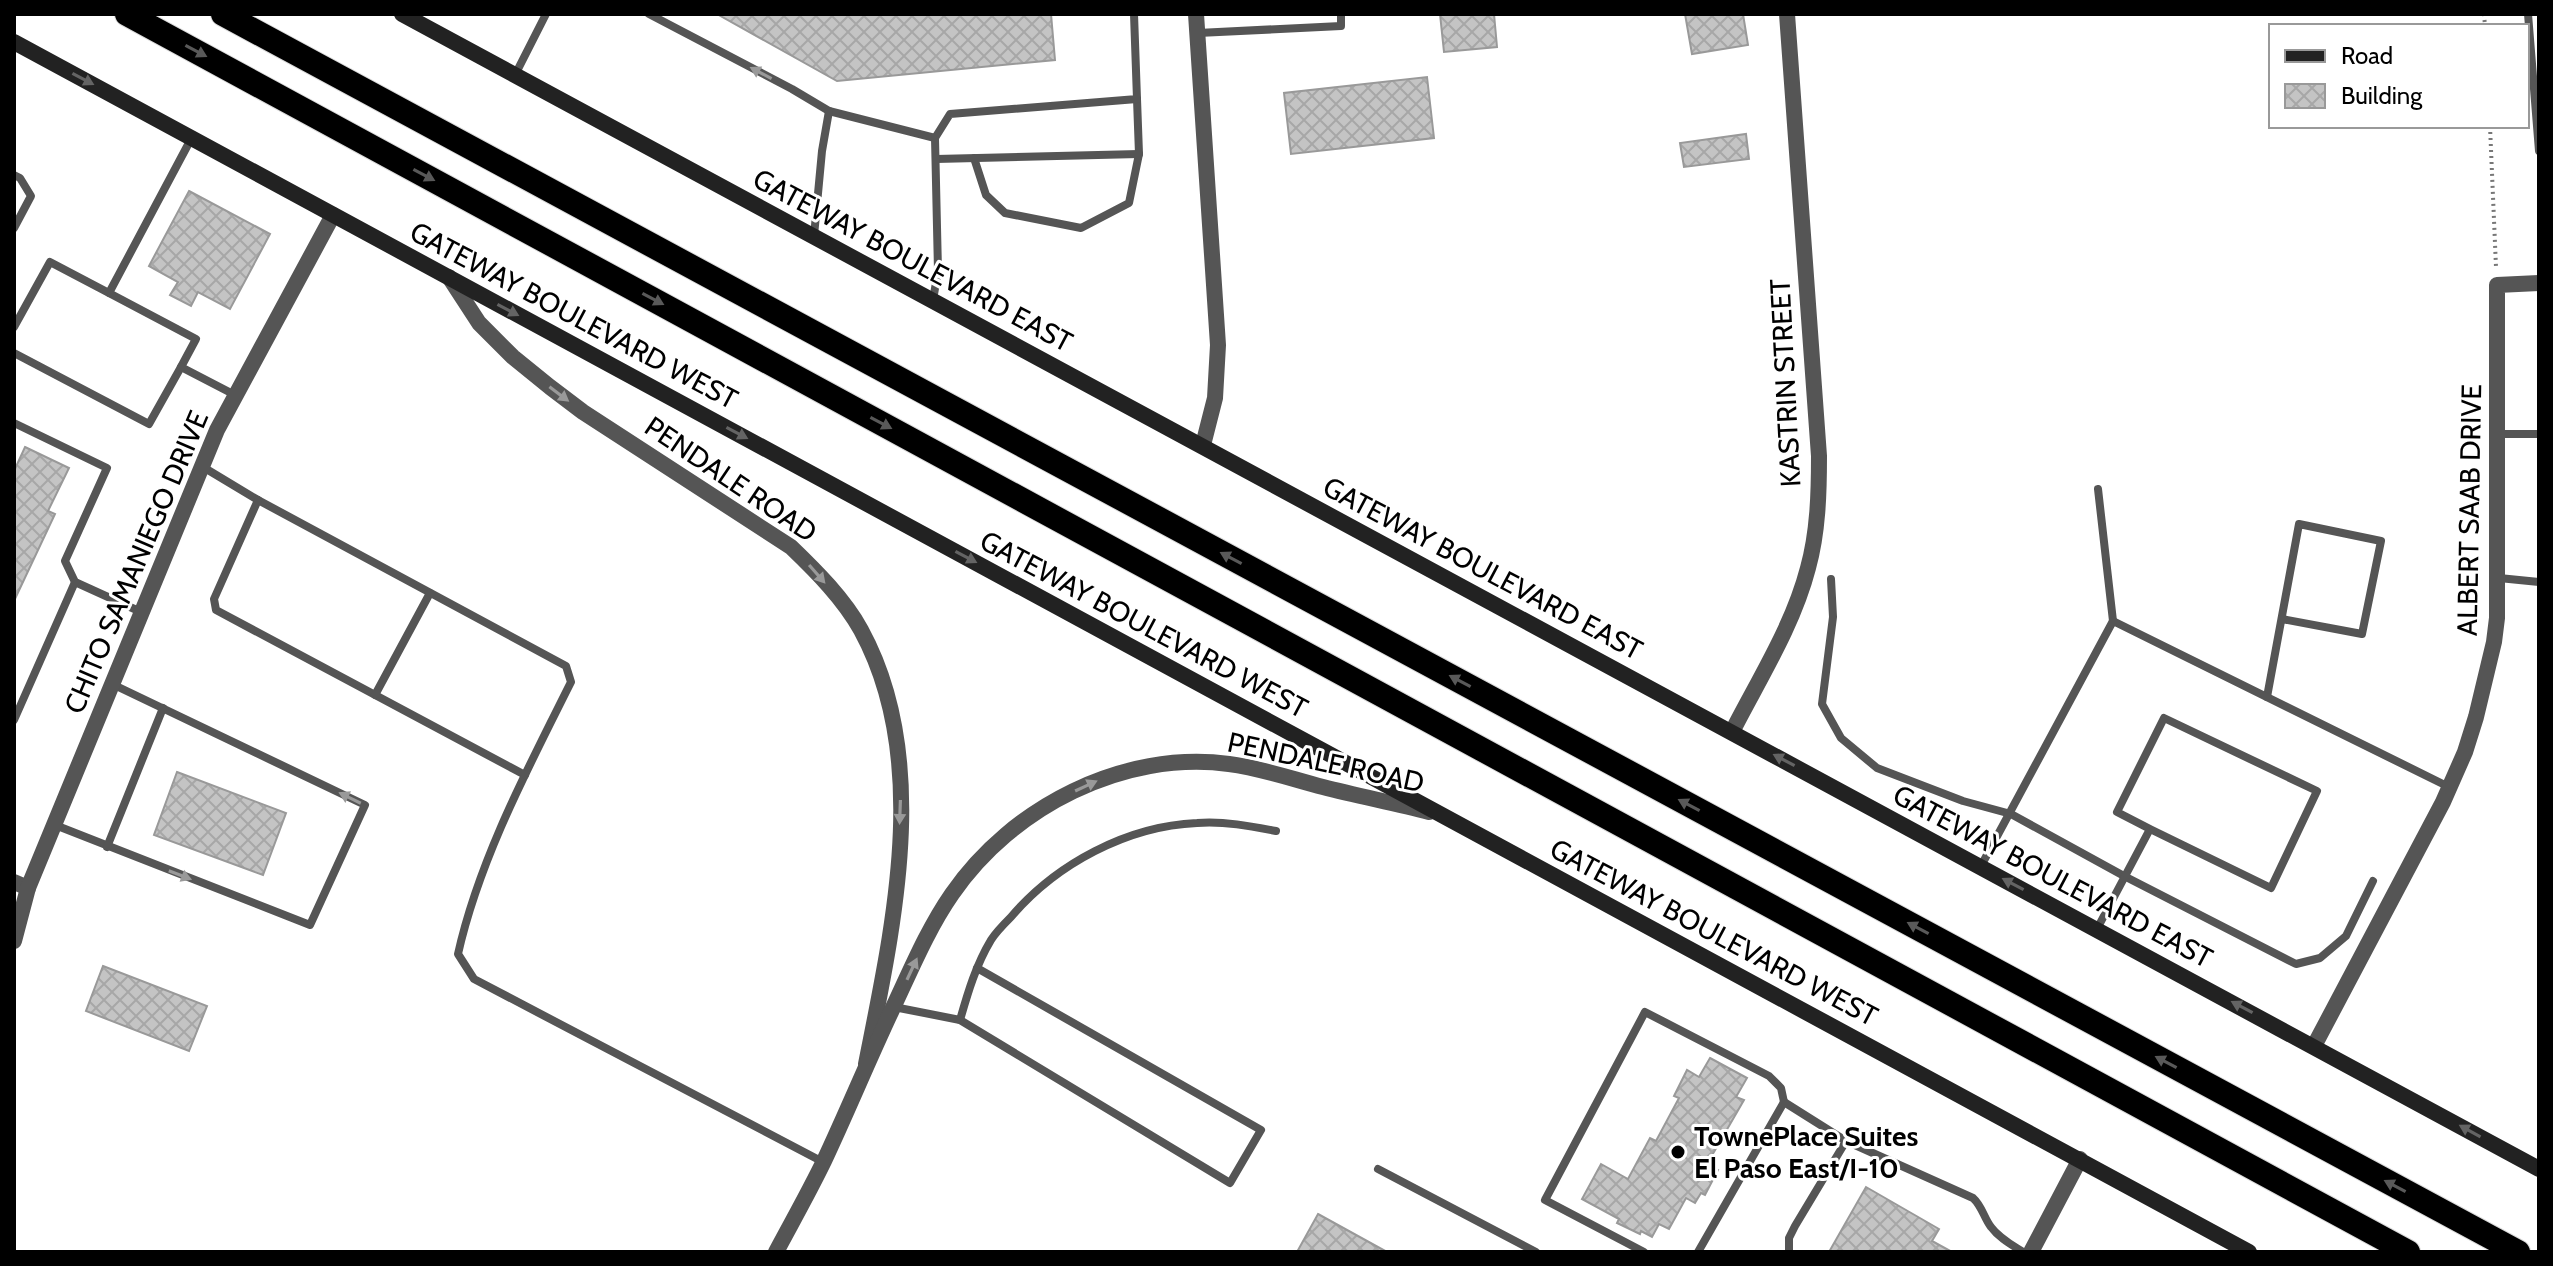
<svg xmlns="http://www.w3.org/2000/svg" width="2553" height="1266" font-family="Cabin,sans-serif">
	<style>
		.building { fill: url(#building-cross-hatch); stroke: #999; stroke-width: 2 }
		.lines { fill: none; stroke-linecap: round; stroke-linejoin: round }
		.motorway-casing { stroke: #dbdbdb; stroke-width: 26 }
		.path { stroke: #777; stroke-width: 4; stroke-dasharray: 2 4; stroke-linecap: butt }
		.service { stroke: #555; stroke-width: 8 }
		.minor { stroke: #555; stroke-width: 16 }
		.tertiary { stroke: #555; stroke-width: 16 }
		.secondary { stroke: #222; stroke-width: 16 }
		.motorway { stroke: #000; stroke-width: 24 }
		.oneway { fill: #595959 }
		.oneway2 { fill: #999 }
		.oneway3 { fill: #646464 }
		.poi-dot { fill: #000; stroke: #fff; stroke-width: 3 }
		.labels { text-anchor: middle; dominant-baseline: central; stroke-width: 6; stroke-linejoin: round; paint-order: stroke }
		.street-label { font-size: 28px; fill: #000; stroke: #fff }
		.poi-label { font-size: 28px; font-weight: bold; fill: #000; stroke: #fff; text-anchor: start }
	</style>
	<defs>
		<pattern id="building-cross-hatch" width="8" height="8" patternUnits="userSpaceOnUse" patternTransform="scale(2)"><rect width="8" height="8" fill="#c4c4c4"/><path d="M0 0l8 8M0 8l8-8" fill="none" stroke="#a7a7a7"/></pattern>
	</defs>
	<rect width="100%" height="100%" fill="#fff"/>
	<!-- building -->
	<g class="building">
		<polygon points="717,14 1051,14 1055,60 837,81"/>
		<polygon points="1440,14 1494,14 1497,47 1444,52"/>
		<polygon points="1685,14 1743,14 1748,45 1692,54"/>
		<polygon points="1427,77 1434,138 1291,154 1284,93"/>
		<polygon points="1746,134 1749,159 1684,167 1680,143"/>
		<polygon points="189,191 270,234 230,309 198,292 191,306 170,295 178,282 149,266"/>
		<polygon points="25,447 69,468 48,511 55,514 14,601 14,471"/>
		<polygon points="177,772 286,813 263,875 154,835"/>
		<polygon points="103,966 207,1006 189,1051 86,1011"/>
		<polygon points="1710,1058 1747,1078 1736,1097 1744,1100 1707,1164 1718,1170 1705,1195 1701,1193 1695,1203 1686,1198 1669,1229 1659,1224 1652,1237 1641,1231 1640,1234 1617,1223 1619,1219 1582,1199 1601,1164 1628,1179 1650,1138 1656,1141 1679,1098 1674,1096 1687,1070 1699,1077"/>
		<polygon points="1866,1187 1939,1229 1932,1241 1952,1252 1829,1252"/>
		<polygon points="1318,1214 1387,1252 1297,1252"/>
	</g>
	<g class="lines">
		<defs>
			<g id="motorway">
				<polyline points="127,14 2408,1252"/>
				<polyline points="223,14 2518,1252"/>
			</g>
		</defs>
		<!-- motorway casing -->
		<use href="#motorway" class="motorway-casing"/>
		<!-- path -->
		<g class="path">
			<polyline points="2484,14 2485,26"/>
			<polyline points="2490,126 2496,267"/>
		</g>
		<!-- service -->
		<g class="service">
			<polyline points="649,14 792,89 829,111 935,138"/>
			<polyline points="2528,14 2539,151"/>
			<polyline points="1198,33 1341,26 1341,14"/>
			<polyline points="515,75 546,14"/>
			<polyline points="191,139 109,293 196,339 181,367 235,395"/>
			<polyline points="974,158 986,195 1005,213 1081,228 1129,203 1139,154 1137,99"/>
			<polyline points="936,159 1139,154"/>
			<polyline points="14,175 20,178 31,196 14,228"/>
			<polyline points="814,236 822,151 829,111"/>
			<polyline points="933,300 938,271 935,138 950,114 1137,99 1134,14"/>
			<polyline points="14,327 50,262 109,293"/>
			<polyline points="14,353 149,424 181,367"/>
			<polyline points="14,423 107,468 65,561 75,582 141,612"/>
			<polyline points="2498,434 2539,434"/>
			<path d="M203 467 258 500 566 666 571 682C528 768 479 860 458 954L474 979 823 1162"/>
			<polyline points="2098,489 2113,621"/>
			<polyline points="258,500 214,599 216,610 525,775"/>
			<polyline points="2499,578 2539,582"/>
			<polyline points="1831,579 1833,617 1822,704 1841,738 1877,768 1963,801 2011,814 2124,876 2296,964 2320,958 2346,936 2373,881"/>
			<polyline points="375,695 430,593"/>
			<polyline points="2267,697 2299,524 2381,541 2362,634 2282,619"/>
			<polyline points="14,720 75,582"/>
			<polyline points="55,825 310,925 365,805 112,684"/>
			<polyline points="107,847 163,708"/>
			<polyline points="1981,866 2113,621 2449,787"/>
			<polyline points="2097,929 2150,829 2117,812 2164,718 2317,791 2271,888 2150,829"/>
			<polyline points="894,1007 960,1020 1230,1183 1261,1130 977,968"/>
			<path d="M960 1020C968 992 976 965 991 940 996 932 1004 924 1011 917 1056 864 1127 826 1197 823 1224 821 1250 826 1276 831"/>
			<polyline points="1378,1169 1536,1252"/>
			<polyline points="1644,1252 1545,1200 1645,1012 1769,1076 1781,1088 1784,1102"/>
			<polyline points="1698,1252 1784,1102 1846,1141"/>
			<path d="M1789 1252V1238L1795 1226 1846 1141 1973 1198C1982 1206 1984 1218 1991 1227 1999 1238 2012 1245 2023 1252"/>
		</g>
		<!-- minor -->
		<g class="minor">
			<path d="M1732 732C1759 679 1793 626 1808 568 1818 532 1819 493 1819 456L1787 14"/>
			<polyline points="14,882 28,888"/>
			<polyline points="2314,1046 2443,802 2465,752 2476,717 2494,642 2497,618 2497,285 2539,283"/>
		</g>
		<!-- tertiary -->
		<g class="tertiary">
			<polyline points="1196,14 1218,345 1215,398 1203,445"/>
			<path d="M449 277 479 323 513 357 550 387 583 412 791 547C816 571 844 599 861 630 932 760 893 927 866 1064"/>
			<polyline points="14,941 28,888 217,430 333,215"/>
			<path d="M776 1252C792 1222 809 1192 824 1161 847 1112 868 1061 891 1012 910 972 927 930 952 894 1012 807 1123 750 1229 764 1261 768 1292 779 1323 787 1358 796 1394 803 1429 812"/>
			<polyline points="2031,1252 2080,1159"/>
		</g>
		<!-- secondary -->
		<g class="secondary">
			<polyline points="402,14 2539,1169"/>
			<polyline points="14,42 2249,1252"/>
		</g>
		<!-- motorway -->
		<use href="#motorway" class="motorway"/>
	</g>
	<!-- one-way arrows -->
	<defs><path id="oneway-solid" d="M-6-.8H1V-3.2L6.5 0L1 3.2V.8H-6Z" transform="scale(2)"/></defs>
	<g class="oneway">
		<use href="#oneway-solid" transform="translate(196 51) rotate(28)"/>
		<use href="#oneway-solid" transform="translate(424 175) rotate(28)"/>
		<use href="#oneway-solid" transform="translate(653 299) rotate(28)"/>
		<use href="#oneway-solid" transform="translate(881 423) rotate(28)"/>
		<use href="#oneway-solid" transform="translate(1231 558) rotate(-152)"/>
		<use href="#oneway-solid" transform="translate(1460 681) rotate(-152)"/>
		<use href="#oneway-solid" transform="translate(1689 805) rotate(-152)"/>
		<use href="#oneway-solid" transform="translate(1918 928) rotate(-152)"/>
		<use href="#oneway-solid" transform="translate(2166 1062) rotate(-152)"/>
		<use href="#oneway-solid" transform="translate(2395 1186) rotate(-152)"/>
	</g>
	<g class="oneway2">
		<use href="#oneway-solid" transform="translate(761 73) rotate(-152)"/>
		<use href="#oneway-solid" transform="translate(559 394) rotate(37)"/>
		<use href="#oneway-solid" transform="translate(817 574) rotate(49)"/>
		<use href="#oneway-solid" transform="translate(1086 786) rotate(-25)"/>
		<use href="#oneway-solid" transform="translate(350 798) rotate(-154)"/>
		<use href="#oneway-solid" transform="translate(900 812) rotate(92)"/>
		<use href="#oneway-solid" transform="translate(180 875) rotate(21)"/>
		<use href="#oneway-solid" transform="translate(912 969) rotate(-65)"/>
	</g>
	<g class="oneway3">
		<use href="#oneway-solid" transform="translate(83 79) rotate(28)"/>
		<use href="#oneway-solid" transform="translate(508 310) rotate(28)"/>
		<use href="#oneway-solid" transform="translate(737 433) rotate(28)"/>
		<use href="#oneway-solid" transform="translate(966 557) rotate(28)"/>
		<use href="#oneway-solid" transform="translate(1784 760) rotate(-152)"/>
		<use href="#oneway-solid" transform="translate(2013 884) rotate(-152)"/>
		<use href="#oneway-solid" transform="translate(2242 1007) rotate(-152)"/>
		<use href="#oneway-solid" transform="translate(2470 1131) rotate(-151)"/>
	</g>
	<!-- markers -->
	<circle class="poi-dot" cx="1678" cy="1152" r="8"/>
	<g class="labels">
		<!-- street labels -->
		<g class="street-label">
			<text transform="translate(913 260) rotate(28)">GATEWAY BOULEVARD EAST</text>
			<text transform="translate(574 315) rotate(28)">GATEWAY BOULEVARD WEST</text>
			<text transform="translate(1785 383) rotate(-93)">KASTRIN STREET</text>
			<text transform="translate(731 479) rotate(34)">PENDALE ROAD</text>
			<text transform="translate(2469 510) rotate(-89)">ALBERT SAAB DRIVE</text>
			<text transform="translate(136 562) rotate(-67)">CHITO SAMANIEGO DRIVE</text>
			<text transform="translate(1483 568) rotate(28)">GATEWAY BOULEVARD EAST</text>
			<text transform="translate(1144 624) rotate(28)">GATEWAY BOULEVARD WEST</text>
			<text transform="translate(1326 762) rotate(12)">PENDALE ROAD</text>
			<text transform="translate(2053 876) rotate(28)">GATEWAY BOULEVARD EAST</text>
			<text transform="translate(1714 932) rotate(28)">GATEWAY BOULEVARD WEST</text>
		</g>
		<!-- poi labels -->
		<g class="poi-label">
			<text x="1694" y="1136">TownePlace Suites<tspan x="1694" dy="32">El Paso East/I-10</tspan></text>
		</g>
	</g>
	<!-- border -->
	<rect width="2553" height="1266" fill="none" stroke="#000000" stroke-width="32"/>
	<!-- legend -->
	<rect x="2269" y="24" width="260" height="104" fill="#ffffff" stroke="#999999" stroke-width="2"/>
	<rect x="2285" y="50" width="40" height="12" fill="#222222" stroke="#999999" stroke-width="2"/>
	<text x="2341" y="64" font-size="24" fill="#000000">Road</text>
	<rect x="2285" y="84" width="40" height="24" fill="url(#building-cross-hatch)" stroke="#999999" stroke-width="2"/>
	<text x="2341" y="104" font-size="24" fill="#000000">Building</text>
</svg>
